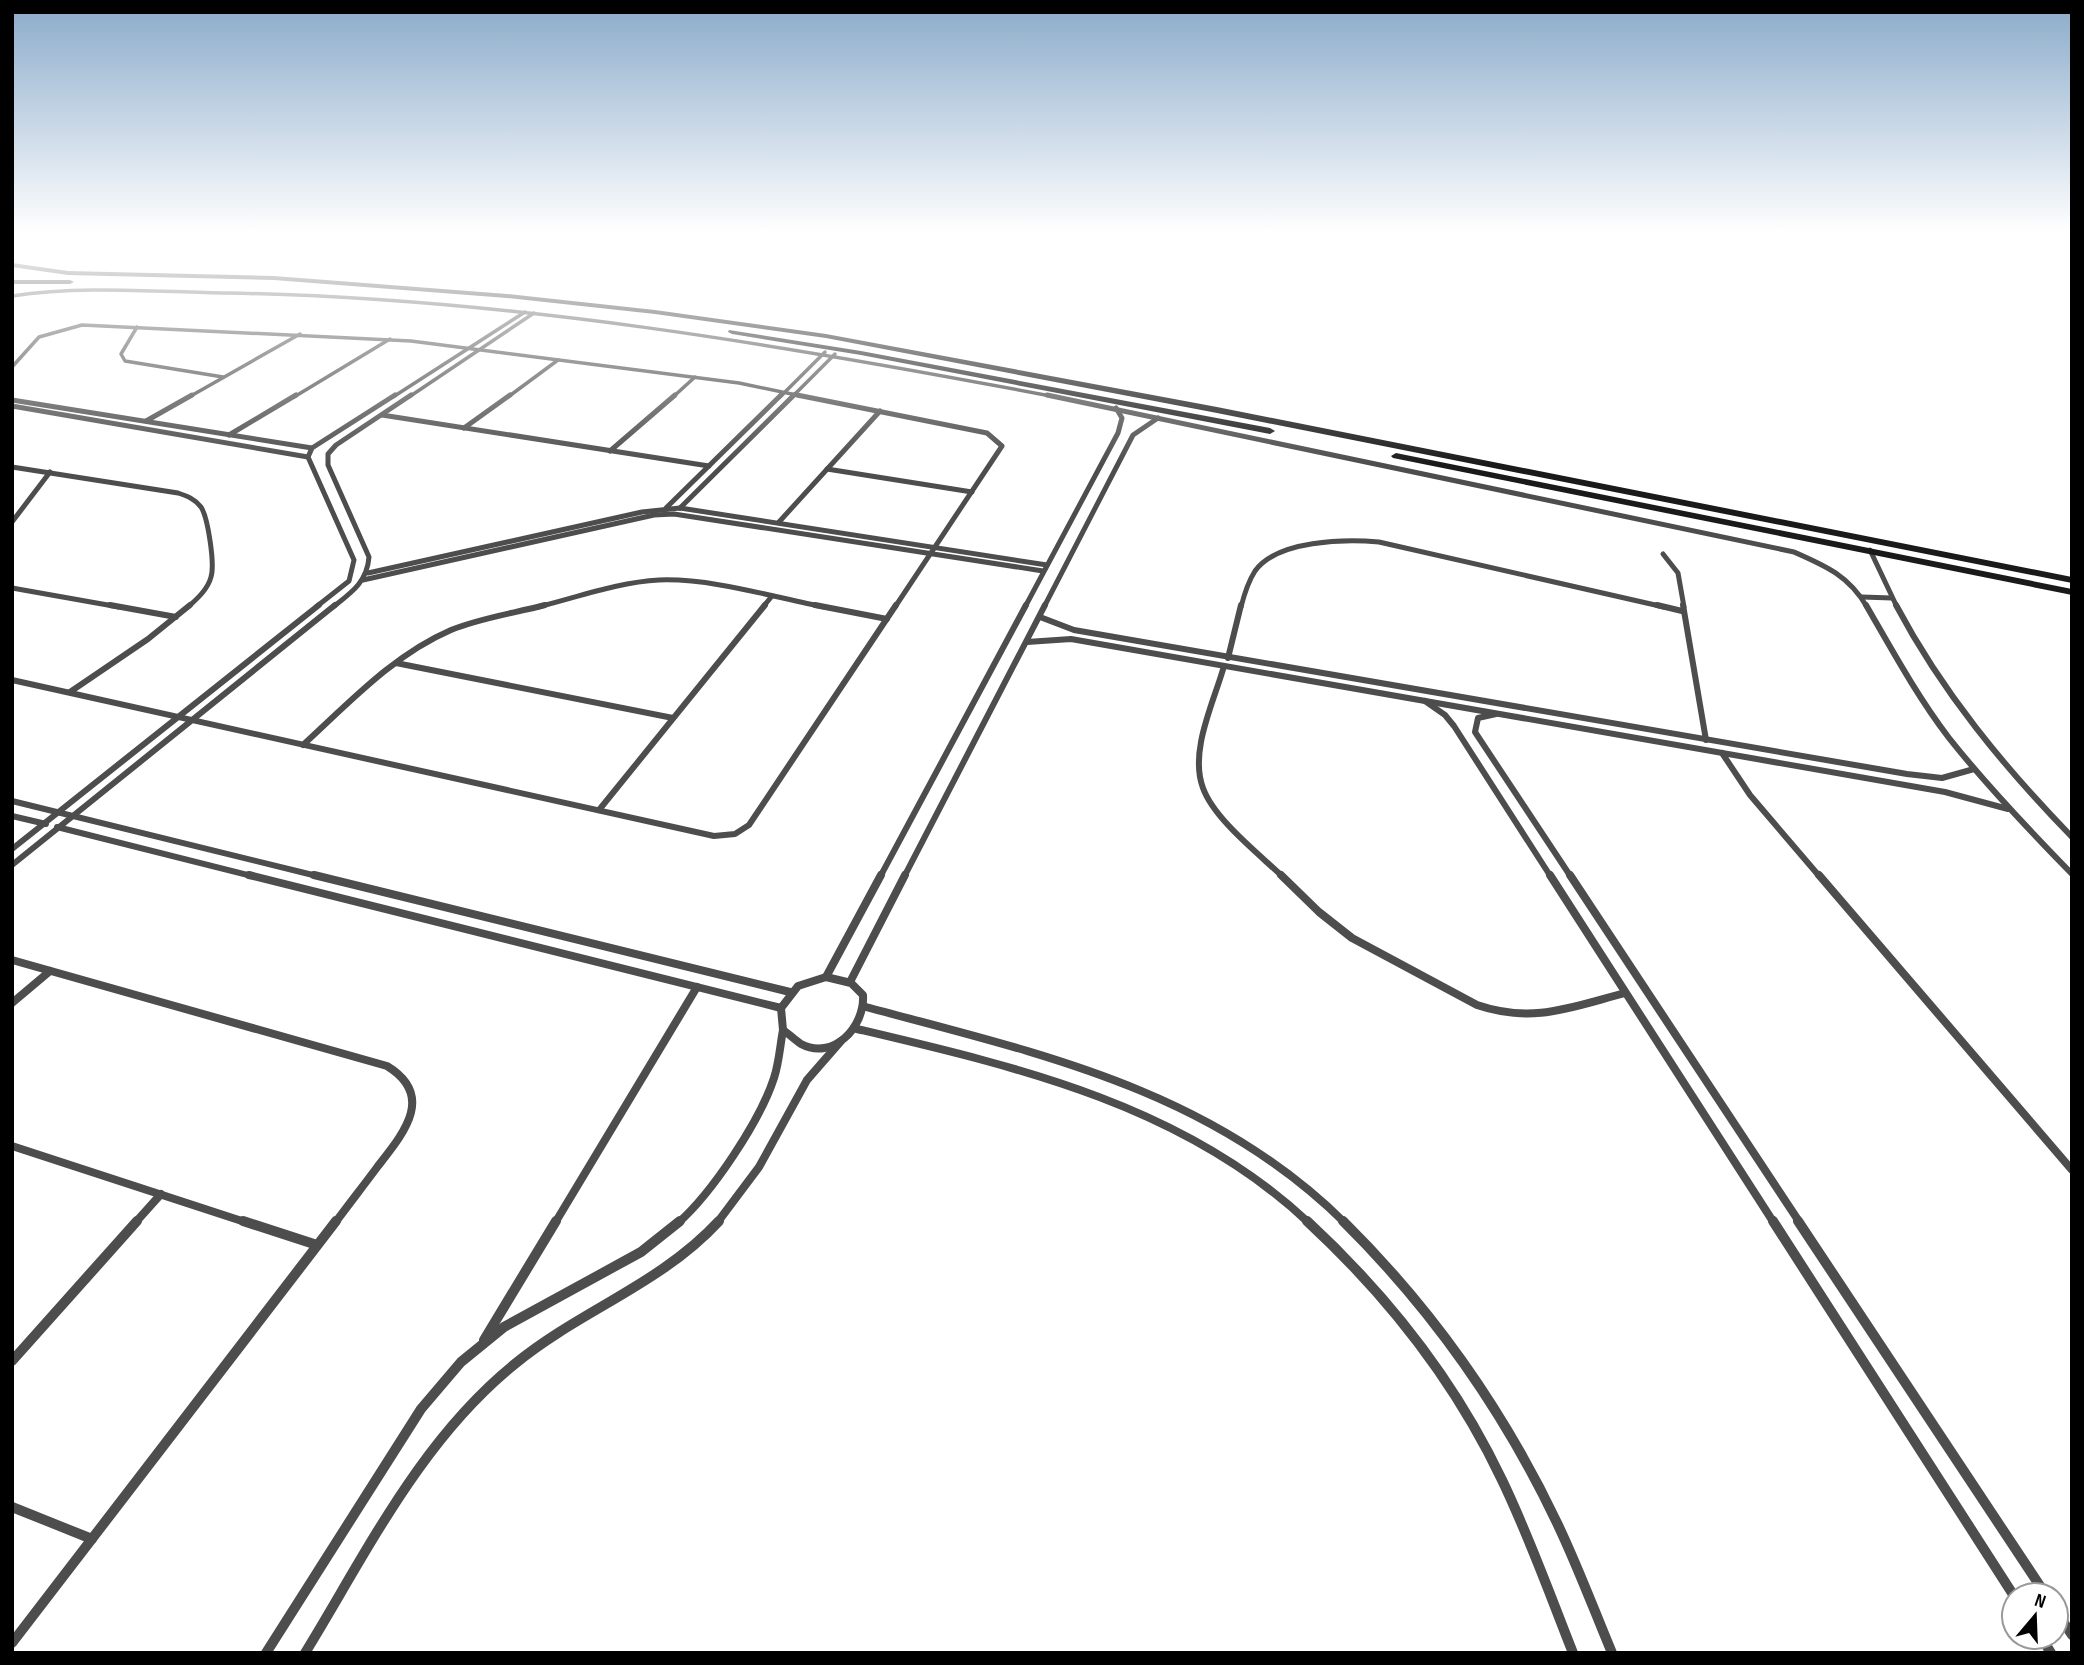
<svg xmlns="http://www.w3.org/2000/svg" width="2084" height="1665" font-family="'Sofia Sans Condensed',sans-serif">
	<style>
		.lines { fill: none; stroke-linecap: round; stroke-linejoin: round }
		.street-far4 { stroke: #4d4d4d; stroke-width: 3.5 }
		.street-far3 { stroke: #4d4d4d; stroke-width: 5 }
		.street-far2 { stroke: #4d4d4d; stroke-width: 6 }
		.street-far1 { stroke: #4d4d4d; stroke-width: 8 }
		.street { stroke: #4d4d4d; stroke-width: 10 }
		.secondary { fill: #1a1a1a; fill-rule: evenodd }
	</style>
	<rect width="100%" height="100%" fill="#fff"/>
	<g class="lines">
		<!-- street-far4 -->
		<g class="street-far4">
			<path d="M12 296C83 285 157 292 228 293 508 298 783 345 1056 397"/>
			<polyline points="137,327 121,354 125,361 223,377"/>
			<polyline points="12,367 39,337 82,325 411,341 739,383 806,397"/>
			<polyline points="189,397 300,334"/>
			<polyline points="294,397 390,339"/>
			<polyline points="393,397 525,312"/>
			<polyline points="409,397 534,313"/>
			<polyline points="508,397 558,360"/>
			<polyline points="673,397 695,377"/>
			<polyline points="780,397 825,352"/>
			<polyline points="792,397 835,354"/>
		</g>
		<!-- street-far3 -->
		<g class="street-far3">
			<polyline points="797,395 987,433 1002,446 895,607"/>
			<path d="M1047 395 1794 552C1826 566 1849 576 1867 607"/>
			<polyline points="12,400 312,448"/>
			<polyline points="12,406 308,457"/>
			<polyline points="382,415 709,466"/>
			<polyline points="146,421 192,395"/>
			<polyline points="464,428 510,395"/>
			<polyline points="229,435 296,395"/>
			<polyline points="610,451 675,395"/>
			<path d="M12 467 178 493C187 496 195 499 201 507 208 518 215 564 211 577 208 589 197 599 188 607"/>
			<polyline points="827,469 972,492"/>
			<polyline points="666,508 781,395"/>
			<polyline points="680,508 794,395"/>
			<polyline points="12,522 50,472"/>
			<polyline points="779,522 880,411"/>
			<polyline points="1870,550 1897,607"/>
			<polyline points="1663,554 1678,573 1684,607"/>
			<polyline points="368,573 642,512 680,508 1047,565"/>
			<polyline points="363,580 654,515 674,514 1043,571"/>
			<polyline points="12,588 119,607"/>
			<polyline points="1862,597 1892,598"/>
			<polyline points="316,607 349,581 354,560 308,457 312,448 395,395"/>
			<path d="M333 607C352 592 367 582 369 557L328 465V454L336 445 411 395"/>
			<path d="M538 607C578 597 619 582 659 580 711 578 773 597 824 607"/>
			<polyline points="763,607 772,596"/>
			<polyline points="1025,607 1118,433 1122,418 1116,408"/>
			<polyline points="1044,607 1133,435 1158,418"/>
			<path d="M1241 607C1244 595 1248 582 1255 571 1277 540 1345 539 1379 542L1664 607"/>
		</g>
		<!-- street-far2 -->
		<g class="street-far2">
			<polyline points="110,605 176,617"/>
			<polyline points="815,605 887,619"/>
			<polyline points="1657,605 1682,611"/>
			<polyline points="1683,605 1706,740"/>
			<path d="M1866 605C1892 650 1917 696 1949 738 1987 786 2029 830 2072 874"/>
			<path d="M1896 605C1942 692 2004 767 2072 837"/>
			<polyline points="1040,617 1074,630 1907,774 1942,778 1974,769"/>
			<polyline points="1027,642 1071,639 1945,792 2008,809"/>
			<polyline points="1228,658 1241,605"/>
			<polyline points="396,663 673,718"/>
			<path d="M1224 666C1214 702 1189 751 1203 788 1214 819 1259 854 1283 877"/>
			<polyline points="12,680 714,836 735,834 749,825 896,605"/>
			<polyline points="70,692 148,639 190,605"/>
			<polyline points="1425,701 1445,715 1454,726 1551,877"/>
			<polyline points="1496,714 1478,718 1475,732 1571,877"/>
			<path d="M303 745C349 703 393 655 451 630 480 618 515 613 545 605"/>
			<polyline points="1722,753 1750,795 1820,877"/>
			<polyline points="12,801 321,877"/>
			<polyline points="599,810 765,605"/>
			<polyline points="12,816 46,824"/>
			<polyline points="57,827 256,877"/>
			<polyline points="12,849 319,605"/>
			<polyline points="12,865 335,605"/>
			<polyline points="880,877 1026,605"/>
			<polyline points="904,877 1045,605"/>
		</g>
		<!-- street-far1 -->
		<g class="street-far1">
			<polyline points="249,875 781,1008"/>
			<polyline points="314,875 790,992"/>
			<path d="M1281 875 1319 912 1352 938 1477 1005C1533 1024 1571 1007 1625 993"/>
			<polyline points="1550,875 1774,1223"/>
			<polyline points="1570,875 1800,1223"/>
			<polyline points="1819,875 2072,1170"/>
			<path d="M12 960 387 1066C436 1096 403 1134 378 1166 364 1185 349 1204 335 1223"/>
			<polyline points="826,977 881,875"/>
			<path d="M826 977 851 983 863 995C865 1027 833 1061 801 1044 795 1040 789 1034 783 1030L781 1008 798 986Z"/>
			<polyline points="850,982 905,875"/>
			<polyline points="12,1003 50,971"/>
			<path d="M866 1007C1041 1054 1211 1090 1345 1223"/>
			<path d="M857 1029C1018 1067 1184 1105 1309 1223"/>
			<polyline points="12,1146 248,1223"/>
			<polyline points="135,1223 161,1194"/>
			<polyline points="555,1223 697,987"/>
			<path d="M678 1223C712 1193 760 1121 774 1078 779 1063 780 1046 783 1030"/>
			<polyline points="717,1223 759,1167 807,1080 841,1041"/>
		</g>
		<!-- street -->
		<g class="street">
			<polyline points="243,1221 317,1245"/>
			<path d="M1307 1221C1387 1295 1455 1381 1502 1480 1529 1536 1550 1595 1573 1653"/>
			<path d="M1343 1221C1432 1309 1504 1411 1558 1525 1578 1567 1594 1610 1612 1653"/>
			<polyline points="1773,1221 2014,1596"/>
			<polyline points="1798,1221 2046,1595"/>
			<polyline points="484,1340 556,1221"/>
			<polyline points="12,1361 137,1221"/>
			<polyline points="12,1507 92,1539"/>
			<polyline points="2056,1611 2072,1635"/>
			<polyline points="2041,1637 2051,1653"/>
			<polyline points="12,1643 336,1221"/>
			<polyline points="266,1653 421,1409 461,1362 504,1327 641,1252 680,1221"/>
			<path d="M305 1653C367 1552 421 1439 516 1363 581 1310 661 1284 719 1221"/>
		</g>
		<!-- secondary -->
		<g class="secondary">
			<polygon points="12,231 19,231 12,238"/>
			<polygon points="12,263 68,271 274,276 507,294 655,310 826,334 1217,407 2072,577 2072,583 1217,413 826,338 655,314 507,298 274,280 68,275 12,267"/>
			<polygon points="12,280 70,280 74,282 70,284 12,284"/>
			<polygon points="729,330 861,351 1270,428 1275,431 1270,434 861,355 732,334 728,332"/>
			<polygon points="1396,453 2072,589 2072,595 1393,458 1391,456"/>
		</g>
	</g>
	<!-- sky -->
	<linearGradient id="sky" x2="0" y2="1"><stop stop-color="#89aac9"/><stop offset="0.5" stop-color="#fff"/><stop offset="1" stop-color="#fff" stop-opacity="0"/></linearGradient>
	<rect width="2084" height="465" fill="url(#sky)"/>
	<!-- border -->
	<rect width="2084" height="1665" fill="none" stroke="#000000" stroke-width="28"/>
	<!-- north arrow -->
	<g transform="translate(2035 1616) rotate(19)"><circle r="33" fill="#ffffff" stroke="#999999" stroke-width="2"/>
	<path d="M0-5L12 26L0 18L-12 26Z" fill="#000000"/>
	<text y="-10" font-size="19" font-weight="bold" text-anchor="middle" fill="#000000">N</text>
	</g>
</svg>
